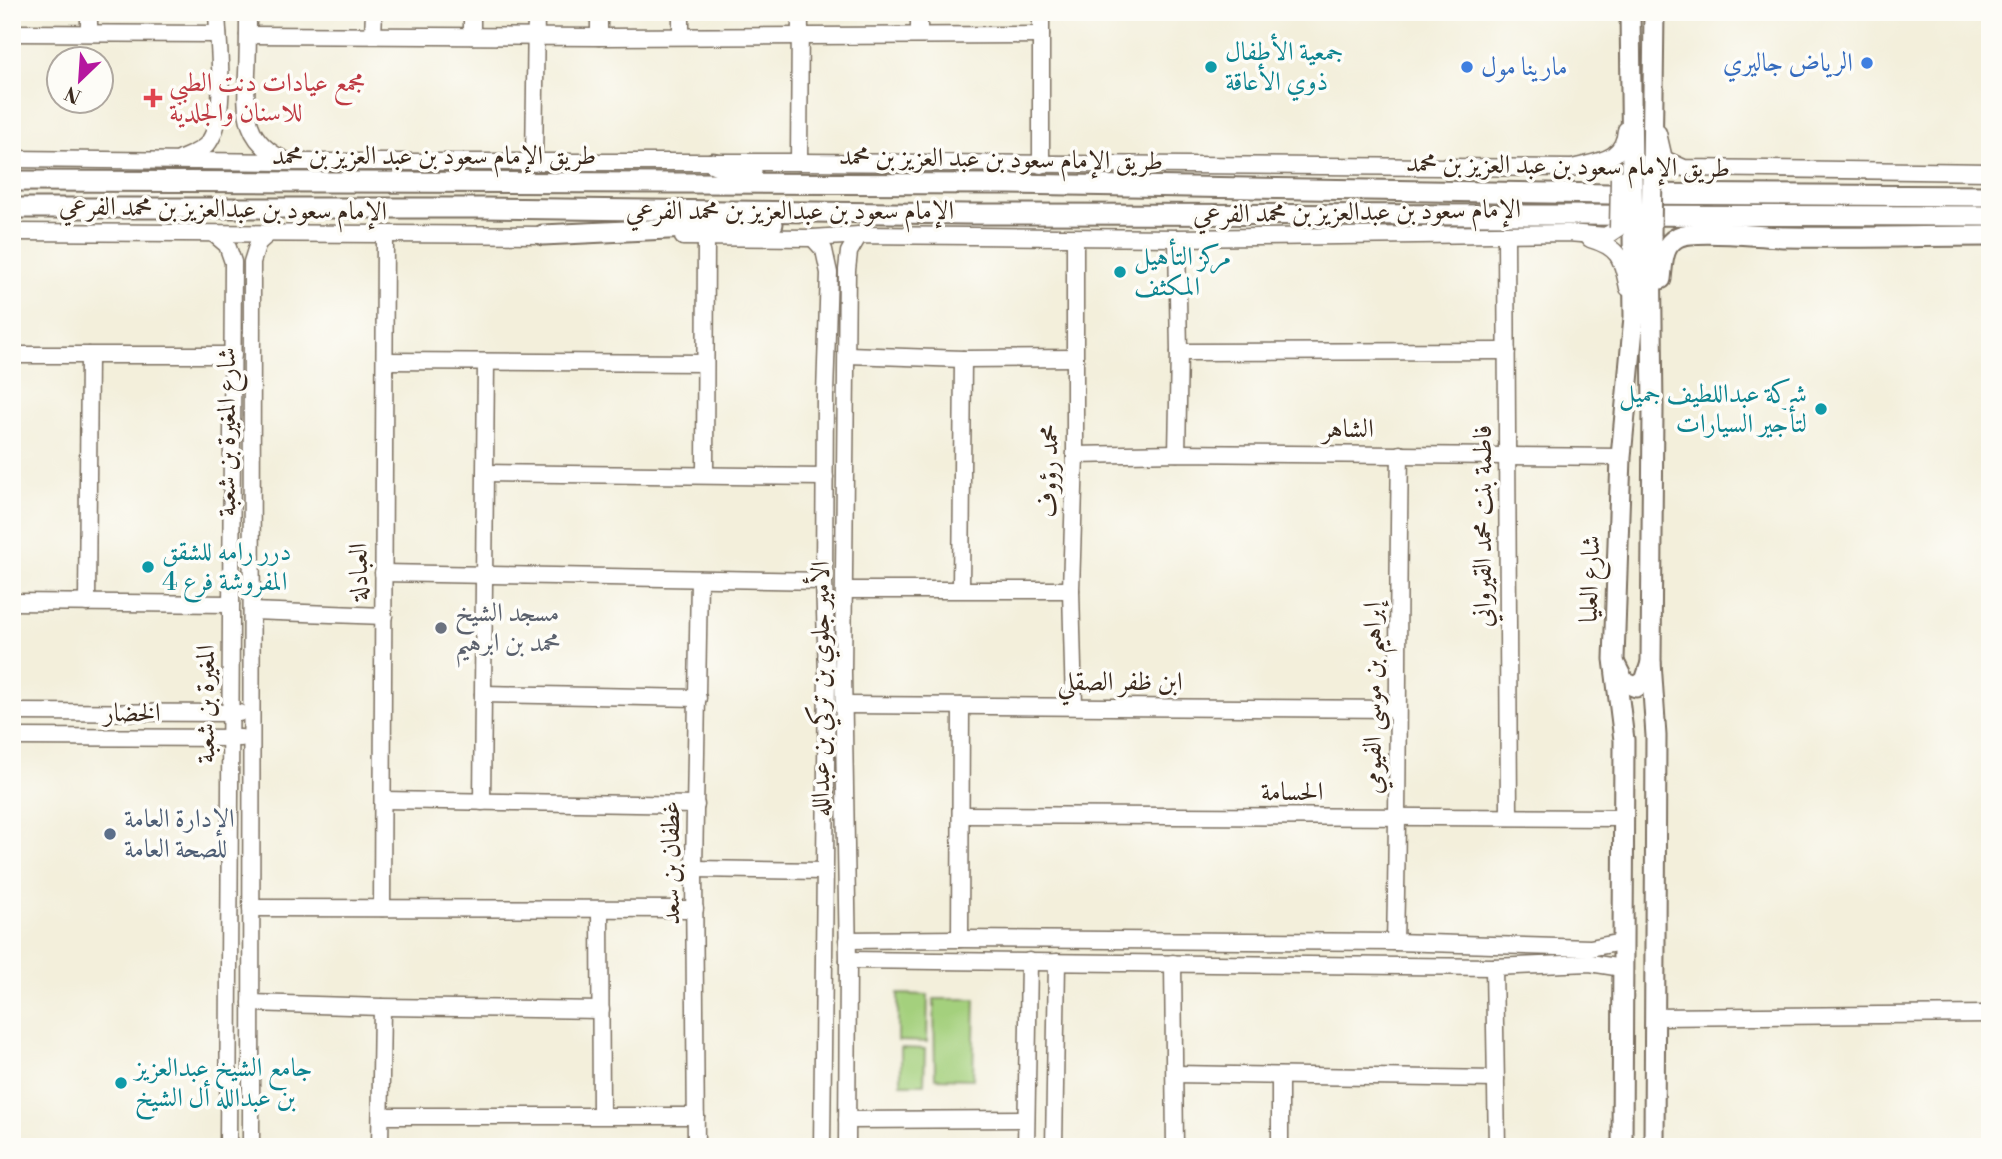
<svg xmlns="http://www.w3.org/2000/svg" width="2002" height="1159" font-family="'Libre Bodoni',Amiri,serif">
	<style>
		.green { fill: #a4d07d; stroke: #707d4e; stroke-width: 2 }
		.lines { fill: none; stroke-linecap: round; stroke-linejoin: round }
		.minor-casing { stroke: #7b6f60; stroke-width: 19 }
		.major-casing { stroke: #7b6f60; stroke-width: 23 }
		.minor { stroke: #fff; stroke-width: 16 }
		.major { stroke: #fff; stroke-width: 19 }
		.minor-bridge-casing { stroke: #7b6f60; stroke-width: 19; stroke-linecap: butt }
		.major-bridge-casing { stroke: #7b6f60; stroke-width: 23; stroke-linecap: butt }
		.minor-bridge { stroke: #fff; stroke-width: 16 }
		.major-bridge { stroke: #fff; stroke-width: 19 }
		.shop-dot { fill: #3f7fe0; stroke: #fdfcf7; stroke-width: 2.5 }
		.culture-dot { fill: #0f9aa8; stroke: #fdfcf7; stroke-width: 2.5 }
		.health-dot { fill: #e0444e; stroke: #fdfcf7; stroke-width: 2.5 }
		.worship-dot { fill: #6b7280; stroke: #fdfcf7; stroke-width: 2.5 }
		.service-dot { fill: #5c6f8a; stroke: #fdfcf7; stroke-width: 2.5 }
		.labels { text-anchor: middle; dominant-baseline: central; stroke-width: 7; stroke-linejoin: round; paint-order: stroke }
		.culture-label { font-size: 26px; fill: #0d838f; stroke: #fdfcf7; text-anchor: start }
		.shop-label { font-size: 26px; fill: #366cbe; stroke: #fdfcf7; text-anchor: end }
		.health-label { font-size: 26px; fill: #be3a42; stroke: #fdfcf7; text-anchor: start }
		.street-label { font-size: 26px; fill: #3b2a1e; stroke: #fdfcf7 }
		.worship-label { font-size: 26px; fill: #5b616d; stroke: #fdfcf7; text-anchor: start }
		.service-label { font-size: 26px; fill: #4e5e75; stroke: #fdfcf7; text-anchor: start }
	</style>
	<rect width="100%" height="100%" fill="#fdfcf7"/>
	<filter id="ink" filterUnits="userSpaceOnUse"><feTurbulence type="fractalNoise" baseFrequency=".0143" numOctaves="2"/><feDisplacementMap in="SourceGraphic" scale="14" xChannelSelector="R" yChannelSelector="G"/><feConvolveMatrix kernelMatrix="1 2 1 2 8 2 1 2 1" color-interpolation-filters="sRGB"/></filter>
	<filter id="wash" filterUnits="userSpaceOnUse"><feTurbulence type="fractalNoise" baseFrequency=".00686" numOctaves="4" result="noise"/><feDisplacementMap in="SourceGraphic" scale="28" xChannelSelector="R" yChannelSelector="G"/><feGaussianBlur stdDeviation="1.57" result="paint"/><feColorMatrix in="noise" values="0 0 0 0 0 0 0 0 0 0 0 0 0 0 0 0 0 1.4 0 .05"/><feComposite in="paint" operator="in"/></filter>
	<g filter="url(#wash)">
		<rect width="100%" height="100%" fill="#f3efdb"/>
		<!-- green -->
		<g class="green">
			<polygon points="898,994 928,995 927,1042 898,1041"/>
			<polygon points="934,999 975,999 973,1079 935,1078"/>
			<polygon points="901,1048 925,1049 924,1084 901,1084"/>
		</g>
	</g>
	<g filter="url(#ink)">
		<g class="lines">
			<defs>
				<g id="minor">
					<path d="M248 12C248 33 248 53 247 73 245 114 244 142 287 161"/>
					<polyline points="599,12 599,37"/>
					<polyline points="1041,12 1041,165"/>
					<polyline points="12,33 218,34"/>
					<polyline points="89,33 89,12"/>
					<polyline points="919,34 919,12"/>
					<polyline points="248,35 599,37 1041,35"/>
					<polyline points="373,35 374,12"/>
					<polyline points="681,35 681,12"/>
					<polyline points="472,36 472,12"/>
					<polyline points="1658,133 1664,159 1684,168 1990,172"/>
					<path d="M12 159 282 162H799L1572 168C1598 161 1624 161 1626 130"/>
					<path d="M181 159C190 155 203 151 209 142 228 115 218 46 217 12"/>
					<polyline points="799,162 800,12"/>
					<polyline points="534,163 536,12"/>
					<polyline points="12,232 552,235"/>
					<polyline points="214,234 227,245 233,262 228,1147"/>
					<polyline points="1506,235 1509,817"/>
					<polyline points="683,237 813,238 859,235 1177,238 1568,233 1606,236 1618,228"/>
					<polyline points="813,238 824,250 829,273 825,394 824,581 827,673 822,1147"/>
					<path d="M1590 239C1621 248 1622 260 1628 288"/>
					<polyline points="1179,352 1507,351"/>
					<polyline points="12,355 233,355"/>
					<polyline points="848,355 963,359 1075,358"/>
					<polyline points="385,361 705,363"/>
					<polyline points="1177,453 1179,352 1177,238"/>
					<polyline points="1075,455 1177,453 1621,457"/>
					<polyline points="486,473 825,477"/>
					<polyline points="705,474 706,237"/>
					<polyline points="383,573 824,581"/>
					<polyline points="961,589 963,359"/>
					<polyline points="846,590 1071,590"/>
					<polyline points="12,602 231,604"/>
					<polyline points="87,603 89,355"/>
					<polyline points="252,611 384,616"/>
					<polyline points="483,694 698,698"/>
					<polyline points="844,705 1396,709"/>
					<polyline points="1074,706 1071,590 1075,455 1075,238"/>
					<polyline points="12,712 239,713"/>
					<polyline points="12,737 241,738"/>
					<polyline points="384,800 696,805"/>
					<polyline points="482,802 486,362"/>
					<polyline points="961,815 1623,818"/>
					<polyline points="694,869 824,871"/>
					<polyline points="251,908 695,909"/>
					<polyline points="382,908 385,235"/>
					<polyline points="600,910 601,1114"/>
					<polyline points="960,939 961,706"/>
					<polyline points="847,940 960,939 1395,942 1590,948 1622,942"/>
					<path d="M1395 942C1399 780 1397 617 1400 454"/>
					<polyline points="848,960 1494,967 1590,963 1622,968"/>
					<polyline points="1173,963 1175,1147"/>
					<polyline points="1494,967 1497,1147"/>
					<polyline points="251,1003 382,1007 601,1010"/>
					<polyline points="1654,1017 1990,1014"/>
					<polyline points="1175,1074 1496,1079"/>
					<polyline points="381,1116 696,1116"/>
					<polyline points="847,1120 1025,1119"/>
					<polyline points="251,1147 252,262 258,243 268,234"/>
					<polyline points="380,1147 382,1007"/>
					<polyline points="696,1147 694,869 699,579"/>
					<polyline points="847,1147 848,960 843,673 847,270 849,252 859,235"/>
					<polyline points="1026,1147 1029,961"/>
					<polyline points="1054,1147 1057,962"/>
					<polyline points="1280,1147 1280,1076"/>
				</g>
				<g id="major">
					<polyline points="1630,12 1632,175"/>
					<polyline points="713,163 730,170 752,171"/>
					<polyline points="1652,174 1654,12"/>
					<polyline points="12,181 1009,184 1610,194 1990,196"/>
					<polyline points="12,208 483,208 967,214 1990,216"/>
					<polyline points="543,235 773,224"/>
					<polyline points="1651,235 1653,409 1651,662 1656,736 1654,1147"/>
					<path d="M1661 279C1663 263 1662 245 1678 237 1695 228 1763 237 1785 237 1854 238 1922 236 1990 236"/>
					<polyline points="1616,666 1624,682 1636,687 1645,681 1651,663"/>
					<polyline points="1622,1147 1624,740 1614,659 1621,457 1634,317 1633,234"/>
				</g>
			</defs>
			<!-- minor casing -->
			<use href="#minor" class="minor-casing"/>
			<!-- major casing -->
			<use href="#major" class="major-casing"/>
			<!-- minor -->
			<use href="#minor" class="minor"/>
			<!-- major -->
			<use href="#major" class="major"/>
			<defs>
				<polyline id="minor-bridge" points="1618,228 1619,178"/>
				<g id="major-bridge">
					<polyline points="1632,175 1633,234"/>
					<polyline points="1651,235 1652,174"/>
				</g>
			</defs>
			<!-- minor-bridge casing -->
			<use href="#minor-bridge" class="minor-bridge-casing"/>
			<!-- major-bridge casing -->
			<use href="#major-bridge" class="major-bridge-casing"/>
			<!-- minor-bridge -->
			<use href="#minor-bridge" class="minor-bridge"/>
			<!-- major-bridge -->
			<use href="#major-bridge" class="major-bridge"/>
		</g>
	</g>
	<!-- markers -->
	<g class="shop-dot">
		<circle cx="1867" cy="63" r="7"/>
		<circle cx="1467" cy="67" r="7"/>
	</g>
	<g class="culture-dot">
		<circle cx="1211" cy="67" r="7"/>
		<circle cx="1120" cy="272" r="7"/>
		<circle cx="1821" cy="409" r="7"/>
		<circle cx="148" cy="567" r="7"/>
		<circle cx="121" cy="1083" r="7"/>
	</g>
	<path class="health-dot" d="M149.5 87.5h7v7h7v7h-7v7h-7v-7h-7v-7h7z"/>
	<circle class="worship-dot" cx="441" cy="628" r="7"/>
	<circle class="service-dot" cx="110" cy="834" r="7"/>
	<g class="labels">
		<!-- culture labels -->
		<g class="culture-label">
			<text x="1225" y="52">جمعية الأطفال<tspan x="1225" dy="30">ذوي الأعاقة</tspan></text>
			<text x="1134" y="257">مركز التأهيل<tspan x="1134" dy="30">المكثف</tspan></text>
			<text x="1807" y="394" text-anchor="end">شركة عبداللطيف جميل<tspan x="1807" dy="30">لتأجير السيارات</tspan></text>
			<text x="162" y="552">درر رامه للشقق<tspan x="162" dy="30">المفروشة فرع 4</tspan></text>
			<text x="135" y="1068">جامع الشيخ عبدالعزيز<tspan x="135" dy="30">بن عبدالله أل الشيخ</tspan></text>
		</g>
		<!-- shop labels -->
		<g class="shop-label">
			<text x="1853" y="63">الرياض جاليري</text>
			<text x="1481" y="67" text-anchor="start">مارينا مول</text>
		</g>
		<!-- health labels -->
		<g class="health-label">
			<text x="169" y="83">مجمع عيادات دنت الطبي<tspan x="169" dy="30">للاسنان والجلدية</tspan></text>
		</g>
		<!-- street labels -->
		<g class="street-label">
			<text x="434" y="156">طريق الإمام سعود بن عبد العزيز بن محمد</text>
			<text transform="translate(1001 159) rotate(1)">طريق الإمام سعود بن عبد العزيز بن محمد</text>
			<text transform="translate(1568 166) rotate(1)">طريق الإمام سعود بن عبد العزيز بن محمد</text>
			<text transform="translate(223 209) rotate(1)">الإمام سعود بن عبدالعزيز بن محمد الفرعي</text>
			<text x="790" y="211">الإمام سعود بن عبدالعزيز بن محمد الفرعي</text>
			<text transform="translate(1357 212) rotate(-1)">الإمام سعود بن عبدالعزيز بن محمد الفرعي</text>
			<text x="1348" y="429">الشاهر</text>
			<text transform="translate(227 432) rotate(-90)">شارع المغيرة بن شعبة</text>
			<text transform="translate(1049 471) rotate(-89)">محمد رؤوف</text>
			<text transform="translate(1483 526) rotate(-90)">فاطمة بنت محمد القيرواني</text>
			<text transform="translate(359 572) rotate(-91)">العبادلة</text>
			<text transform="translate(1590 579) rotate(-88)">شارع العليا</text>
			<text x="1120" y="682">ابن ظفر الصقلي</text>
			<text transform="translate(821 689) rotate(-90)">الأمير جلوي بن تركي بن عبدالله</text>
			<text transform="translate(1373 698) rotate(-90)">إبراهيم بن موسى الفيومي</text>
			<text transform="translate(206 704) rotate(-90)">المغيرة بن شعبة</text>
			<text x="132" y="713">الخضار</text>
			<text x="1292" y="792">الحسامة</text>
			<text transform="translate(671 863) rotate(-90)">غطفان بن سعد</text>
		</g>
		<!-- worship labels -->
		<g class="worship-label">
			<text x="455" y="613">مسجد الشيخ<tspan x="455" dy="30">محمد بن ابرهيم</tspan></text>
		</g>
		<!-- service labels -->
		<g class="service-label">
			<text x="124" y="819">الإدارة العامة<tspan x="124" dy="30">للصحة العامة</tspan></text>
		</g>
	</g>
	<!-- margin -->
	<rect width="2002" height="1159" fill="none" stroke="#fdfcf7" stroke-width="42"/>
	<!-- north arrow -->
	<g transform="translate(80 80) rotate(205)"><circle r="33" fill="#fdfcf7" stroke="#afa8a0" stroke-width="2"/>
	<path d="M0-5L12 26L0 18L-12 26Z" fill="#b5179e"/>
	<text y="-10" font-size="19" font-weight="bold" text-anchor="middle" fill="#3b2a1e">N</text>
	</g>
</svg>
